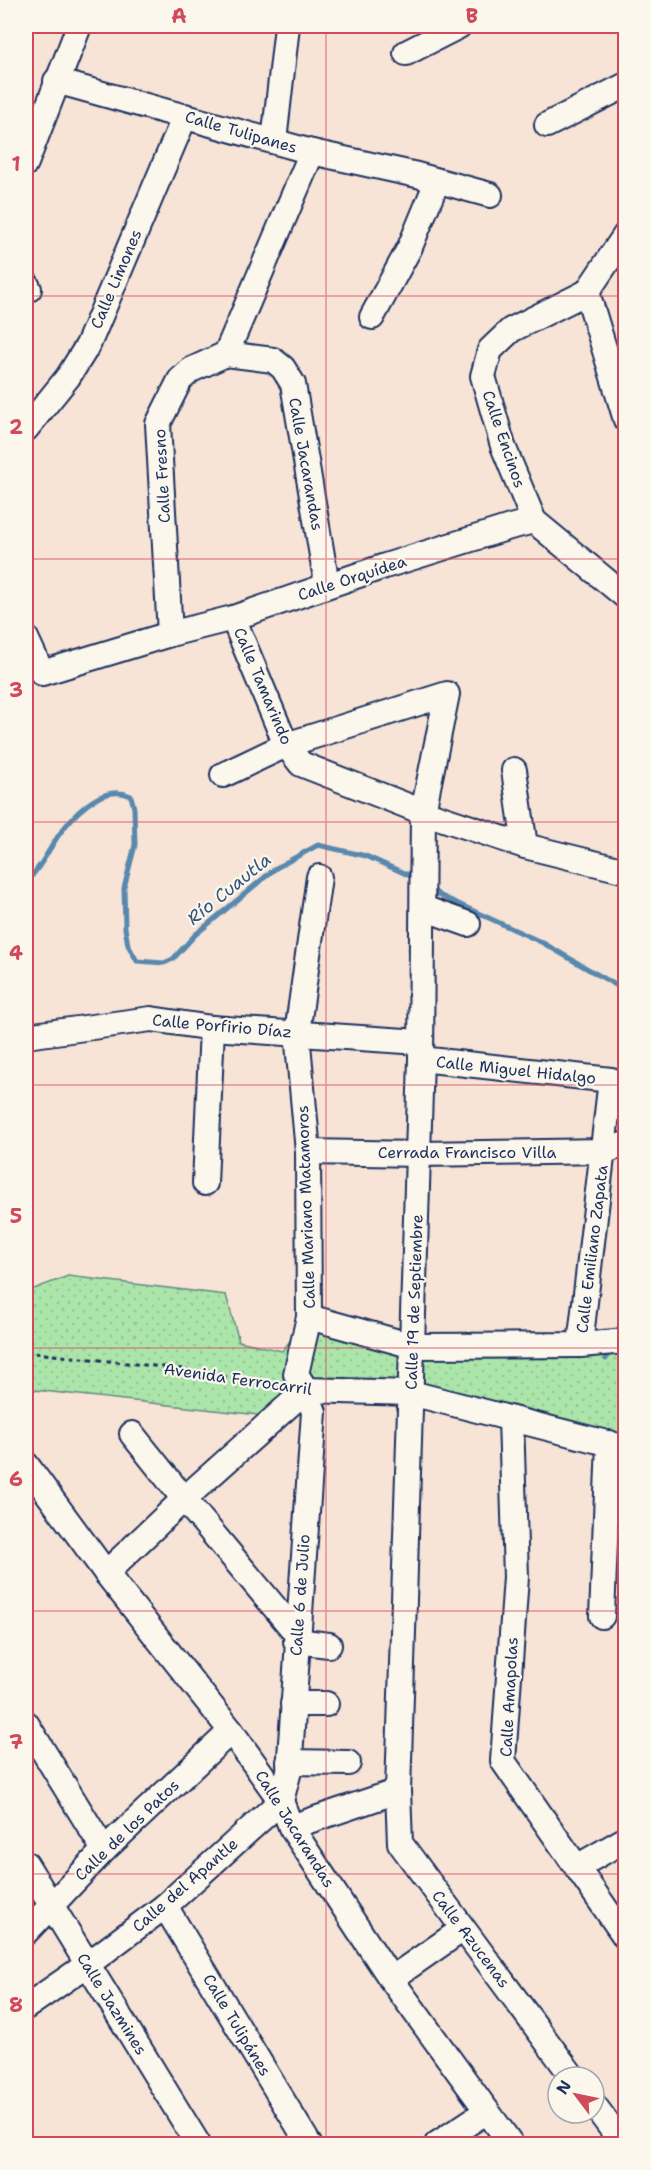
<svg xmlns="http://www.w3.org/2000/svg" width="651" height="2170" font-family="'Shantell Sans',sans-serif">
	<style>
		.grass { fill: url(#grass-dots); stroke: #648a84; stroke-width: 1.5 }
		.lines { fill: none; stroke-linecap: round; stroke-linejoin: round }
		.stream { stroke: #5988ae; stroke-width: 5 }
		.minor-casing { stroke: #1b2f5e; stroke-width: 28 }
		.path { stroke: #1b2f5e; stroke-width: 3; stroke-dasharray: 4.5 4.5; stroke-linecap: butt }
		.minor { stroke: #fbf7ec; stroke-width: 24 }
		.grid { fill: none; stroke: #d1495b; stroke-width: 1.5; stroke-opacity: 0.55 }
		.labels { text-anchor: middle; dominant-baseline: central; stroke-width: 4.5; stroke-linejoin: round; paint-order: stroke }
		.street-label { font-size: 16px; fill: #1b2f5e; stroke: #fbf7ec }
		.water-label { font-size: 18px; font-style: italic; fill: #355480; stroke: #fbf7ec }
		.neatline { fill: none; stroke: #d1495b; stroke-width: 2 }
		.grid-label { font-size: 20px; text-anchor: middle; font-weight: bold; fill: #d1495b }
	</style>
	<defs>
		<pattern id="grass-dots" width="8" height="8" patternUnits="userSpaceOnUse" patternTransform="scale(1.5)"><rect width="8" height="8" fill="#ace5aa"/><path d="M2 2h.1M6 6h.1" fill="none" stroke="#93c595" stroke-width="1.8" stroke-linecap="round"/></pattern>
	</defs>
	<rect width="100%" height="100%" fill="#f7e4d6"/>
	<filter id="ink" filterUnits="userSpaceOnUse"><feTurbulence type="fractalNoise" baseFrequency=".0167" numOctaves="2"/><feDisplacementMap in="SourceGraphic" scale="12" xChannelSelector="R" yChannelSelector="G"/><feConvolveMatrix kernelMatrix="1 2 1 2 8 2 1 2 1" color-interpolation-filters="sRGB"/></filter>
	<g filter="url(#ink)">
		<!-- grass -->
		<polygon class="grass" points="68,1276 226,1295 239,1341 282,1351 309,1317 413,1346 625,1341 625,1448 511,1419 306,1390 276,1417 26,1389 26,1292"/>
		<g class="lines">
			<!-- stream -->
			<g class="stream">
				<path d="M26 882C42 868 50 845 64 828 79 809 105 784 131 796L134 808 135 845 124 888 125 928 128 945 137 961 164 963 173 959 195 935 276 868 318 845 366 856 415 878"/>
				<polyline points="430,888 439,895 543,943 626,991"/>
				<polyline points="615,1334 626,1317"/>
				<polyline points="606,1359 610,1348"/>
			</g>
			<defs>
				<g id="minor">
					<polyline points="406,53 459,26"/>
					<polyline points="56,81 312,152 417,175 490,195"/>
					<polyline points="547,125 626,85"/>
					<polyline points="274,141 287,26"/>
					<polyline points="26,163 79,26"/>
					<polyline points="626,234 587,292 511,330 490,350 483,376 503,446 534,521 626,597"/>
					<polyline points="26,283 29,289"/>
					<polyline points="587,292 626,420"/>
					<polyline points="372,317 410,247 436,184 427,178"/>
					<polyline points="226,354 273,360 283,368 293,384 327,585"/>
					<polyline points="26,429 68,377 88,345 185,116"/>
					<polyline points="233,618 286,745 301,764 423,812 525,846 626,871"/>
					<polyline points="170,634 158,424 180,380 191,370 226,354 312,152"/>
					<polyline points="26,638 42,673 170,634 233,618 385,566 510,527 534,521"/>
					<polyline points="514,770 525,846"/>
					<polyline points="223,775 286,745 447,694 423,812 421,1059 398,1791 400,1843 573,2077"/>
					<polyline points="423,908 468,924"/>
					<polyline points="26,1036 151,1019 212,1028 420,1042"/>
					<polyline points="421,1059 611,1080 580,1345"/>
					<polyline points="308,1152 418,1154 604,1151 626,1144"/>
					<polyline points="205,1183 212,1028"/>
					<polyline points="309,1317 413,1346 580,1345 626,1341"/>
					<polyline points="306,1390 411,1393 626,1448"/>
					<polyline points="511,1419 516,1577 503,1761 626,1938"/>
					<polyline points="132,1434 184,1499 297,1634"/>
					<polyline points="26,1464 106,1573 231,1731 281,1801 291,1827 391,1979 511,2144"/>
					<polyline points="106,1573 184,1499 306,1390"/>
					<polyline points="602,1616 609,1443"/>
					<polyline points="296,1641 329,1645"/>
					<polyline points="293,1704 326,1704"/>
					<polyline points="26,1723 104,1850"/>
					<polyline points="289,1762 348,1763"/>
					<polyline points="291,1827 398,1791"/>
					<polyline points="26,1864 198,2144"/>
					<polyline points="577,1867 626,1839"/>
					<polyline points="165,1906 309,2144"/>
					<polyline points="26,1932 104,1850 231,1731"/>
					<polyline points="391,1979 463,1929"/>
					<polyline points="26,2007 88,1964 165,1906 281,1801 289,1771 314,1412 306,1390 296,1374 309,1317 308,1152 297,1033 319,877"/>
					<polyline points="594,2105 623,2144"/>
					<polyline points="437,2144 487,2111"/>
				</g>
			</defs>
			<!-- minor casing -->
			<use href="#minor" class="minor-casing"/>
			<!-- path -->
			<polyline class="path" points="26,1352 182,1369 279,1386"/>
			<!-- minor -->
			<use href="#minor" class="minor"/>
		</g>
	</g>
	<!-- grid -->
	<path class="grid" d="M326 26V2144M26 296H626M26 559H626M26 822H626M26 1085H626M26 1348H626M26 1611H626M26 1874H626"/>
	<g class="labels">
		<!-- street labels -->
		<g class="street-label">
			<text transform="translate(241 132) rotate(16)">Calle Tulipanes</text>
			<text transform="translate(116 279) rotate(-67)">Calle Limones</text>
			<text transform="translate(504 439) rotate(71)">Calle Encinos</text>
			<text transform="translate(306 464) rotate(80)">Calle Jacarandas</text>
			<text transform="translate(162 476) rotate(-93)">Calle Fresno</text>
			<text transform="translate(352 578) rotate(-18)">Calle Orquídea</text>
			<text transform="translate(263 686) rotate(67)">Calle Tamarindo</text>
			<text transform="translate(222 1026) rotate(5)">Calle Porfirio Díaz</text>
			<text transform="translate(516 1070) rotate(6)">Calle Miguel Hidalgo</text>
			<text x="467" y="1152">Cerrada Francisco Villa</text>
			<text transform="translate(306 1207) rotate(-92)">Calle Mariano Matamoros</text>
			<text transform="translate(592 1249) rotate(-83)">Calle Emiliano Zapata</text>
			<text transform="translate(414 1302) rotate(-88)">Calle 19 de Septiembre</text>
			<text transform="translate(238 1379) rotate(8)">Avenida Ferrocarril</text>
			<text transform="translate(300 1595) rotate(-86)">Calle 6 de Julio</text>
			<text transform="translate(509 1697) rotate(-87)">Calle Amapolas</text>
			<text transform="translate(295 1829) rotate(58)">Calle Jacarandas</text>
			<text transform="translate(127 1830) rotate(-44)">Calle de los Patos</text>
			<text transform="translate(185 1885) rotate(-41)">Calle del Apantle</text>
			<text transform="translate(471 1939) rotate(53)">Calle Azucenas</text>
			<text transform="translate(112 2004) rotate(58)">Calle Jazmines</text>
			<text transform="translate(237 2025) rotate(59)">Calle Tulipánes</text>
		</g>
		<!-- water labels -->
		<g class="water-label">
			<text transform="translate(229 889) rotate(-39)">Río Cuautla</text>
		</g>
	</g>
	<!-- margin -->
	<rect width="651" height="2170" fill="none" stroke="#fbf7ec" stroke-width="66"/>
	<!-- north arrow -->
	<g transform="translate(576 2095) rotate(302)"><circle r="28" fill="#fbf7ec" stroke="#a1a7b3" stroke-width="1.5"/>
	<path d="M0-4.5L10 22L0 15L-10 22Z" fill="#d1495b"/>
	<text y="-9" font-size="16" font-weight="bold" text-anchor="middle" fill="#1b2f5e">N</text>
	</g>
	<rect x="33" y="33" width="585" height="2104" class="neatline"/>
	<g class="grid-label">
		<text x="179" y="23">A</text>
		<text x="472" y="23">B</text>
		<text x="16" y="171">1</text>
		<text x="16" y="434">2</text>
		<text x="16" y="697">3</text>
		<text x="16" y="960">4</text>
		<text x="16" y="1223">5</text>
		<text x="16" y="1486">6</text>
		<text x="16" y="1749">7</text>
		<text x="16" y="2012">8</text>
	</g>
</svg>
